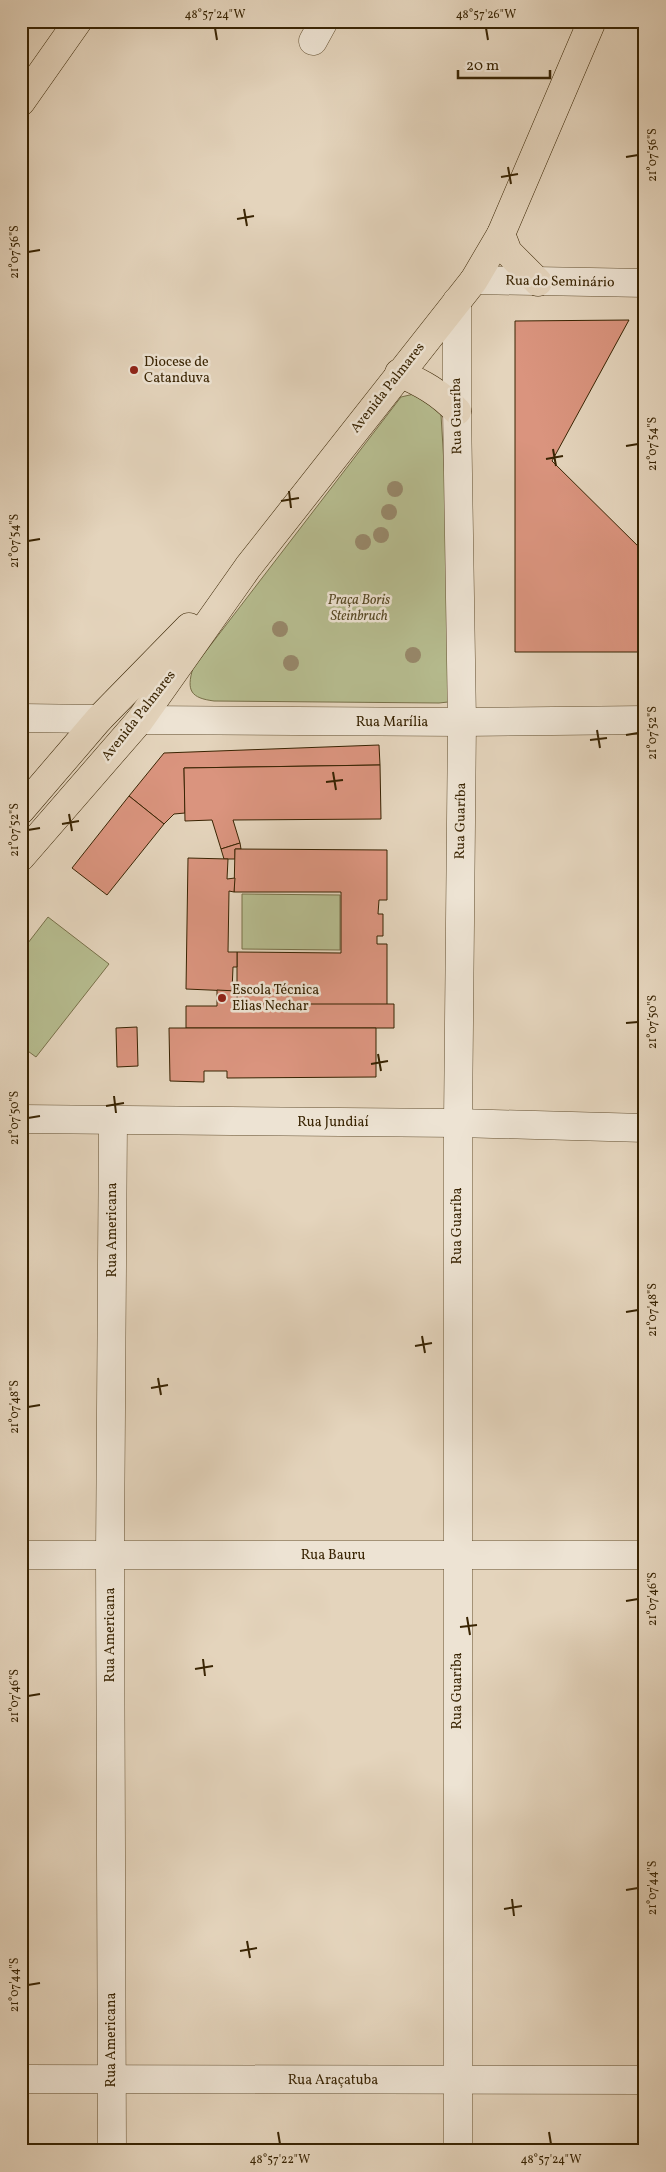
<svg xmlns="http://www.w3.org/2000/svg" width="666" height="2172" font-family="Vollkorn,serif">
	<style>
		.green { fill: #b6bc8f; stroke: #787049 }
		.building { fill: #da947e; stroke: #392403 }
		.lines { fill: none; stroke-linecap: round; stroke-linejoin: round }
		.minor-casing { stroke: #645031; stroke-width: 29 }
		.major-casing { stroke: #392403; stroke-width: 29 }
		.minor { stroke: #ede3d3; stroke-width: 28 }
		.major { stroke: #e4d4bc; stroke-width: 28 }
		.tree { fill: #97886a }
		.ticks { fill: none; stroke: #392403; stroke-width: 2 }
		.poi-dot { fill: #8f2418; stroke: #ede3d3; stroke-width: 2 }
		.labels { text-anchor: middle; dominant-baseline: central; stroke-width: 5; stroke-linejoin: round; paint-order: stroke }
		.street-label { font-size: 14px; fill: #392403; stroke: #ede3d3 }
		.poi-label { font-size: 14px; fill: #392403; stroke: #ede3d3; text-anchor: start }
		.park-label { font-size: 14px; font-style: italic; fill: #584a26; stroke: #ede3d3 }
		.neatline { fill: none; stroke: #392403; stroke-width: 2 }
		.ticks-label { font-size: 12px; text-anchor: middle; fill: #392403 }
	</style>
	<rect width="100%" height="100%" fill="#e4d4bc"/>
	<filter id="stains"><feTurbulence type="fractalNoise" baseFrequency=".004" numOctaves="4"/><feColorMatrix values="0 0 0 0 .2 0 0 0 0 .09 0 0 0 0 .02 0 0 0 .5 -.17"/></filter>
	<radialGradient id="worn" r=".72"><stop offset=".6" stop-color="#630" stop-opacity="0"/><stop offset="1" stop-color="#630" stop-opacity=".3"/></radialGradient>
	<!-- green -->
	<g class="green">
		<path d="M414 394 436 405 441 415 457 676 453 696 448 702 439 703 214 701C191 698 186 691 193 668L401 397Z"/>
		<polygon points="242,894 340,895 340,950 242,949"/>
		<polygon points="48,917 109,964 36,1057 21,1046 21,952"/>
	</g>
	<!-- building -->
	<g class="building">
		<polygon points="629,320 552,461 645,553 645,652 515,652 515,321"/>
		<polygon points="379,745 380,765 378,765 184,768 185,813 174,814 164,824 129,796 164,753"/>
		<polygon points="380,765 381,819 233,820 240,843 221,849 212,820 185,821 184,768"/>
		<polygon points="129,796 164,824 107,895 72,868"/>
		<polygon points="240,843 241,849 235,849 235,859 224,859 221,849"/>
		<polygon points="235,849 387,850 387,900 379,900 378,914 383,914 383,936 377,936 377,944 387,944 387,1005 237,1004 237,952 341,953 341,892 234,892"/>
		<polygon points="188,858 228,859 227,879 235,878 234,892 229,891 228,952 237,952 237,967 233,967 232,991 186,989"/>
		<polygon points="217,990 237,991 237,1004 394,1004 394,1028 186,1028 186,1006 217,1006"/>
		<polygon points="137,1027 138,1066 117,1067 116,1028"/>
		<polygon points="169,1028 376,1028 376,1077 227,1078 227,1071 204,1071 204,1082 170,1081"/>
	</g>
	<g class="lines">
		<defs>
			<g id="minor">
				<polyline points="313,41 324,21"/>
				<polyline points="474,280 645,283"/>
				<polyline points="457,301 457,411 462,722 458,1123 458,2151"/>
				<polyline points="21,718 99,719"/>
				<polyline points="140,720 462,722 645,720"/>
				<polyline points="21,1119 458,1123 645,1128"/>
				<polyline points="21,1555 645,1555"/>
				<polyline points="21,2079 645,2080"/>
				<polyline points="112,2151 110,1555 113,1120"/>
			</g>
			<g id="major">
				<polyline points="21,102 78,21"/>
				<polyline points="501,234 508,252 538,282"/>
				<path d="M399 373C422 383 440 393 457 411"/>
				<polyline points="21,810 99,719 189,627"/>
				<polyline points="21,857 140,720 248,567 474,280 501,234 592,21"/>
			</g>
		</defs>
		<!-- minor casing -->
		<use href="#minor" class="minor-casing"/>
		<!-- major casing -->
		<use href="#major" class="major-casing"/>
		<!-- minor -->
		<use href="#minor" class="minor"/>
		<!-- major -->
		<use href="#major" class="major"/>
	</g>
	<!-- trees -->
	<g class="tree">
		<circle cx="395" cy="489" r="8"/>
		<circle cx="389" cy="512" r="8"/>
		<circle cx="381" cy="535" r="8"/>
		<circle cx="363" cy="542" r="8"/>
		<circle cx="280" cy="629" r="8"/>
		<circle cx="413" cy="655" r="8"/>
		<circle cx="291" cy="663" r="8"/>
	</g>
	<!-- ticks -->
	<path class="ticks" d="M215 28 217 40M486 28 488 40M626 157 638 155M508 167 511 184M501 177 518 174M244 209 247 226M237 219 254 216M28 252 40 250M626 446 638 444M553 449 556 466M546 459 563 456M289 491 291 508M281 501 299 498M28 541 40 539M597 730 600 748M626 735 638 733M590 740 607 738M333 772 336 790M326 782 343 780M69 814 72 831M62 824 79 821M28 830 40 828M626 1023 638 1022M378 1054 381 1071M371 1064 388 1061M114 1096 116 1113M106 1106 124 1103M28 1118 40 1116M626 1312 638 1310M422 1336 425 1353M415 1346 432 1343M158 1378 161 1395M151 1388 168 1385M28 1407 40 1405M626 1601 638 1599M467 1617 470 1635M460 1627 477 1625M203 1659 205 1676M195 1669 213 1666M28 1696 40 1694M626 1890 638 1888M512 1899 514 1916M504 1909 522 1906M247 1941 250 1958M240 1951 257 1948M28 1985 40 1983M278 2132 280 2144M549 2132 551 2144"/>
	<!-- markers -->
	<g class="poi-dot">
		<circle cx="134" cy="370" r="5"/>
		<circle cx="222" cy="998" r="5"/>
	</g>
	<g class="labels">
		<!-- street labels -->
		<g class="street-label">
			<text transform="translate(560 282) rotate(1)">Rua do Seminário</text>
			<text transform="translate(388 388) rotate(-52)">Avenida Palmares</text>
			<text transform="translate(457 416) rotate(-91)">Rua Guaríba</text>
			<text transform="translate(139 716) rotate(-52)">Avenida Palmares</text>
			<text x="392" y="722">Rua Marília</text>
			<text transform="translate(461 821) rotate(-89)">Rua Guaríba</text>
			<text x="333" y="1122">Rua Jundiaí</text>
			<text transform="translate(457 1226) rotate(-90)">Rua Guaríba</text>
			<text transform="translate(112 1230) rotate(-90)">Rua Americana</text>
			<text x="333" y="1555">Rua Bauru</text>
			<text transform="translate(110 1635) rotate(-90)">Rua Americana</text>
			<text transform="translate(457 1691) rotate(-90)">Rua Guaríba</text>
			<text transform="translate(111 2040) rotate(-90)">Rua Americana</text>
			<text x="333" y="2080">Rua Araçatuba</text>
		</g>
		<!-- poi labels -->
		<g class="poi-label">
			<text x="144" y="362">Diocese de<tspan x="144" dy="16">Catanduva</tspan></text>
			<text x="232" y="990">Escola Técnica<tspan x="232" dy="16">Elias Nechar</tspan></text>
		</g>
		<!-- park labels -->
		<g class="park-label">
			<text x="359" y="600">Praça Boris<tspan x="359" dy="16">Steinbruch</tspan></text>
		</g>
	</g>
	<!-- margin -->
	<rect width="666" height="2172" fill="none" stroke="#e4d4bc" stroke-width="55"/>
	<!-- scale -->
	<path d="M458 70v8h92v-8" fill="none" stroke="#392403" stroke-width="2.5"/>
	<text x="466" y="70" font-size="15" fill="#392403" stroke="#ede3d3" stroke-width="4" paint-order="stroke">20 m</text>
	<rect x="28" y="28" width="610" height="2116" class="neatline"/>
	<g class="ticks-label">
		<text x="215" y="18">48°57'24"W</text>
		<text x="486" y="18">48°57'26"W</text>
		<text transform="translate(652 155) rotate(-90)" y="4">21°07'56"S</text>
		<text transform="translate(14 252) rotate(-90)" y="4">21°07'56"S</text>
		<text transform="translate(652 444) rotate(-90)" y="4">21°07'54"S</text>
		<text transform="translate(14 541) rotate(-90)" y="4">21°07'54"S</text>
		<text transform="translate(652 733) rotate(-90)" y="4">21°07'52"S</text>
		<text transform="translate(14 830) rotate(-90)" y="4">21°07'52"S</text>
		<text transform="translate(652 1022) rotate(-90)" y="4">21°07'50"S</text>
		<text transform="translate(14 1118) rotate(-90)" y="4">21°07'50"S</text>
		<text transform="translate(652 1310) rotate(-90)" y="4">21°07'48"S</text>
		<text transform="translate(14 1407) rotate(-90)" y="4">21°07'48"S</text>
		<text transform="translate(652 1599) rotate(-90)" y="4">21°07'46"S</text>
		<text transform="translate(14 1696) rotate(-90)" y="4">21°07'46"S</text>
		<text transform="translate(652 1888) rotate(-90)" y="4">21°07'44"S</text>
		<text transform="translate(14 1985) rotate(-90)" y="4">21°07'44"S</text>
		<text x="280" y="2163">48°57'22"W</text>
		<text x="551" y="2163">48°57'24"W</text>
	</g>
	<rect width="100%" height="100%" filter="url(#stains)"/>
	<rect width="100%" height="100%" fill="url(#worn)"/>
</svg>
